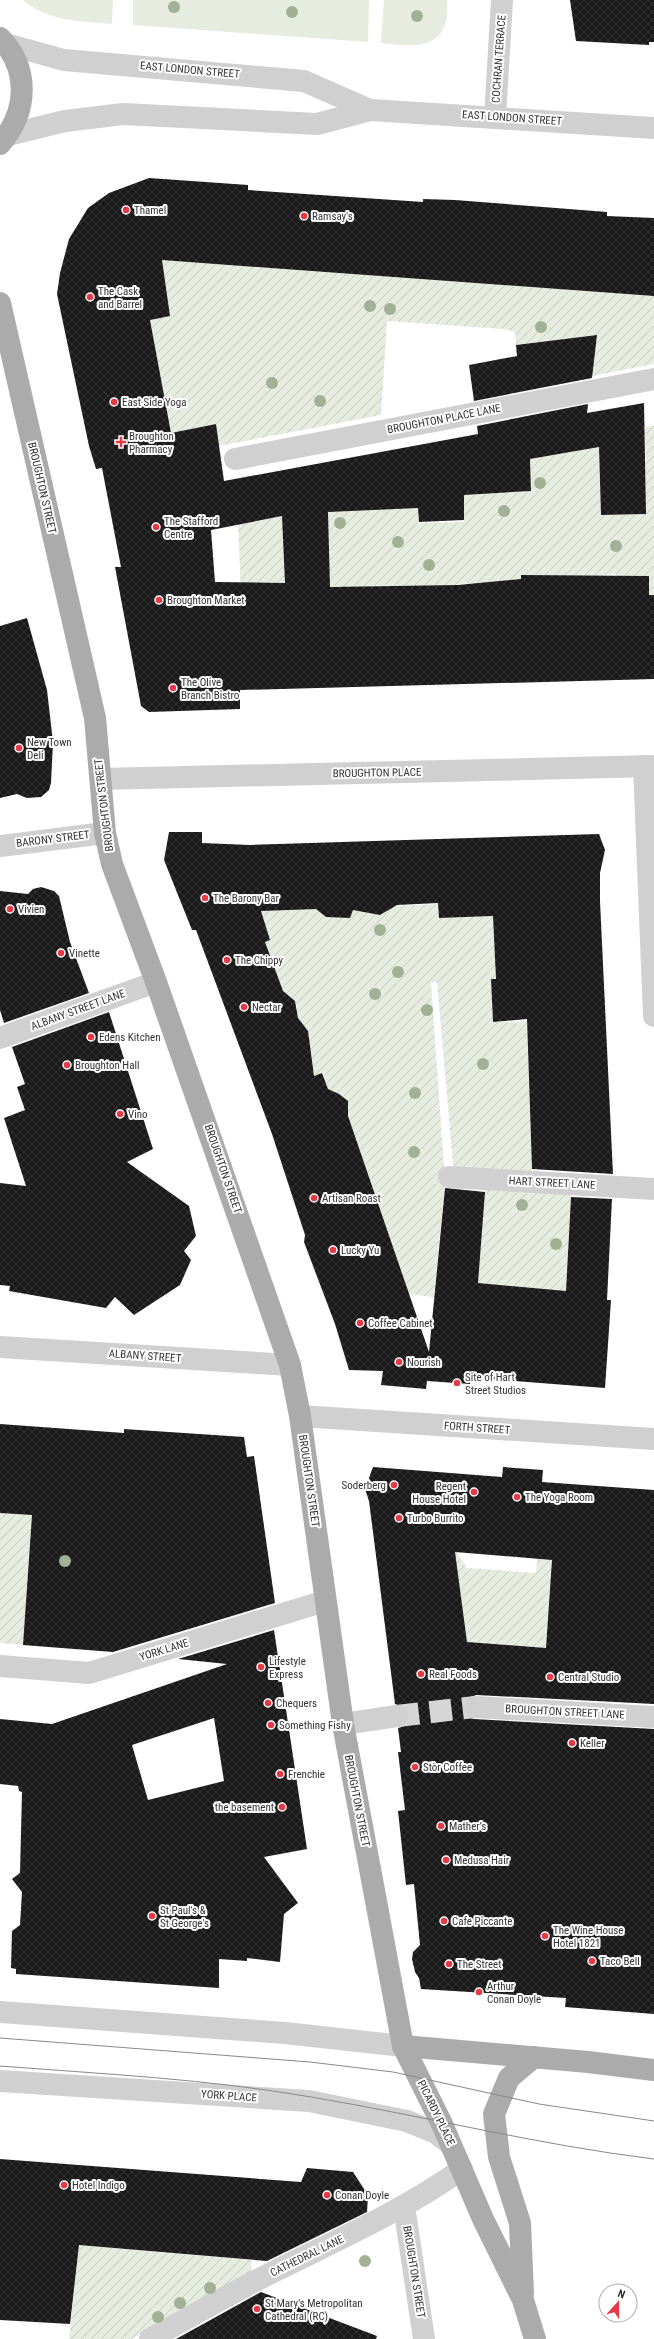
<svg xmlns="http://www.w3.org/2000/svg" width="654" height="2339" font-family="'Roboto Condensed',sans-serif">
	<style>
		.grass { fill: #e6ecdf }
		.garden { fill: url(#garden-furrows) }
		.building { fill: url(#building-cross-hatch); fill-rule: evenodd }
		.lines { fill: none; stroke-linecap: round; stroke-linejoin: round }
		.minor-tunnel { stroke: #d6d6d6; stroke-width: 22; stroke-dasharray: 22 11; stroke-linecap: butt }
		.minor { stroke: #d0d0d0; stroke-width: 22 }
		.major { stroke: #ababab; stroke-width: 22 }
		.tram { stroke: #888; stroke-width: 1 }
		.tree { fill: #a2b095 }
		.poi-dot { fill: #e63946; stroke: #fff; stroke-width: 1.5 }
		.labels { text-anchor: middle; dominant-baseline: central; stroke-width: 4; stroke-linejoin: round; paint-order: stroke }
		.street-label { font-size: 11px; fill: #333; stroke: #fff }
		.poi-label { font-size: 11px; fill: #333; stroke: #fff; text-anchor: start }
	</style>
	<defs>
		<pattern id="garden-furrows" width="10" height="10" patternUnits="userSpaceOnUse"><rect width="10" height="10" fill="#e6ecdf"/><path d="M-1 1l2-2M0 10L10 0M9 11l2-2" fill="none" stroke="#c6cbc0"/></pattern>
		<pattern id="building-cross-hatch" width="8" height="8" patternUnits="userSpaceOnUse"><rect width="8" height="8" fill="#1a1a1a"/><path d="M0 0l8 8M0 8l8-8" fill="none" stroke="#333"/></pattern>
	</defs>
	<rect width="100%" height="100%" fill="#fff"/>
	<!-- grass -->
	<g class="grass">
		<path d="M23 0H113L112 24C80 21 49 22 23 0Z"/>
		<polygon points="133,0 369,0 368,42 133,25"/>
		<path d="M384 0H447C447 8 448 18 445 25 435 52 403 45 381 43Z"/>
	</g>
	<!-- garden -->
	<g class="garden">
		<polygon points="138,256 654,296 654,364 592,376 597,335 516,345 515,332 504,329 387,321 381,415 219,446 216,424 171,433"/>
		<polygon points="654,426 654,595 649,595 649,577 616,589 616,574 603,575 604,597 522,591 468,599 467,583 458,584 459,600 389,601 388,585 370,586 370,602 340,602 340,586 241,592 238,525 282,516 329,552 328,512 417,475 419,523 464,522 464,495 531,491 530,459 599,447 601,515 646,514 645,427"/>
		<polygon points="263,899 323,908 323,915 326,917 350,918 352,906 381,915 393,906 438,904 439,918 510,916 495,969 496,979 491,980 493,1022 527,1022 532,1175 454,1175 437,982 431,982 445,1182 434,1297 399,1293 345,1123 348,1116 348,1102 337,1093 323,1096 327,1085 323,1073 315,1075 311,1065 308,1031 298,1019 296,1002 283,992 258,922"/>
		<polygon points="485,1184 571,1191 566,1298 477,1300"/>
		<polygon points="0,1513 32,1515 23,1645 0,1643"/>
		<polygon points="453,1547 467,1568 536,1573 537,1559 623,1565 546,1648 489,1644 474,1693"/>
		<polygon points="79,2245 252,2260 251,2275 132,2339 69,2339"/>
	</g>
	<!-- building -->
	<g class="building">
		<polygon points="570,0 654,0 654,42 649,42 649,45 576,41"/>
		<path d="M149 178 248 185V190L423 202V199L455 200 607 212V216L654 218V296L162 260 170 316 150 320 171 433 216 424 224 481 478 434 477 426 588 404 587 413 644 403 646 514 601 515 599 447 530 459 531 491 464 495V520L419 522 418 508 328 512 330 587 458 585 521 579V575L649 576V595H654V679L240 690V709L149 712 141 706 115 567H121L102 468 96 469 89 446 57 294 60 273 69 239 88 208 109 193ZM282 516 285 583 215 582 211 530Z"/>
		<polygon points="597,335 592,378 474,401 469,365 517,356 516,345"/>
		<polygon points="27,618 47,690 53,742 51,783 49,790 41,797 27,798 17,794 0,798 0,626"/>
		<polygon points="169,832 202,832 202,843 250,845 599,834 605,850 600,873 600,901 613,1174 532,1169 527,1019 493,1022 491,979 496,979 493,916 439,918 438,903 397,905 380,915 353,910 350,918 326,917 316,909 261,911 270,940 265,942 283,991 295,1001 298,1018 308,1031 314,1076 322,1073 328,1089 339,1094 348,1101 348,1116 429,1352 445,1188 485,1192 478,1283 566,1291 571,1197 612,1199 607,1300 611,1300 605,1388 475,1378 475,1381 471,1380 470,1384 427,1381 426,1389 381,1385 383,1371 349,1370 335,1324 304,1242 305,1235 272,1134 196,930 192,930 164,860"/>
		<polygon points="41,887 54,891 59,896 70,942 89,993 4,1023 0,1010 0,891 28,894 33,889"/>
		<polygon points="109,1012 153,1149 127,1162 189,1206 196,1236 184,1251 191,1260 180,1285 134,1315 115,1297 106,1308 9,1291 10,1286 0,1285 0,1183 26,1186 4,1118 25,1110 17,1087 25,1084 12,1047"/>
		<polygon points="0,1424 124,1433 124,1429 244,1437 247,1457 254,1456 275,1603 113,1652 23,1645 32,1515 0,1513"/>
		<path d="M373 1467 502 1477 503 1467 543 1470 542 1482 654 1490V1704L476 1695 465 1700 463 1707 468 1717 474 1719 654 1729V2014L565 2007 566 1998 421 1989 419 1978 415 1972 412 1959 413 1952 420 1945 414 1884 406 1885 398 1811 405 1810 398 1752H401L398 1728 405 1726 409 1715 407 1708 395 1704 369 1501 365 1489ZM455 1552 552 1560 546 1648 467 1642Z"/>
		<path d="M274 1630 307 1849 264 1857 298 1903 284 1914 280 1962 247 1958V1961L219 1959V1988L16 1974V1969L11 1968 12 1931 20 1925 22 1892 12 1879 20 1873 22 1792 19 1791 18 1786 0 1784V1719L52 1724 227 1664 178 1659ZM214 1718 224 1781 148 1800 132 1745Z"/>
		<polygon points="0,2159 301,2182 307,2168 353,2172 368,2195 367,2212 267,2261 79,2245 70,2324 0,2320"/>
		<polygon points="261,2292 377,2336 376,2339 176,2339"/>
	</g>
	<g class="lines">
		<!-- minor-tunnel -->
		<polyline class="minor-tunnel" points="397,1716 475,1707"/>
		<!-- minor -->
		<g class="minor">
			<polyline points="6,44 64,60 304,81 370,110"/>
			<polyline points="495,117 502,0"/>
			<polyline points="8,135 65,121 123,114 317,124 370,110 654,128"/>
			<polyline points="235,459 654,379"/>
			<polyline points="644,766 654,1016"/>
			<polyline points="101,779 654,766"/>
			<polyline points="0,846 105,833"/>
			<polyline points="0,1038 156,982"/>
			<polyline points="449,1177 654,1189"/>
			<polyline points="0,1347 290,1365"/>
			<polyline points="300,1416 654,1439"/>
			<polyline points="0,1666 89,1673 325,1601"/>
			<polyline points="475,1707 654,1717"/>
			<polyline points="343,1724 397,1716"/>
			<polyline points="0,2012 285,2033 403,2046"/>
			<polyline points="0,2081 309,2101 407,2121 436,2133 450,2144"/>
			<polyline points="404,2206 424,2339"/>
			<path d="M150 2339C190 2317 231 2293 273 2272 337 2240 403 2211 462 2169"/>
		</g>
		<!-- major -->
		<g class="major">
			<path d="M0 38C30 69 28 112 0 144"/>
			<polyline points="0,303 95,718 105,833 112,864 156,982 290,1365 300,1416 343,1724 403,2046 442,2124 483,2219 523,2300 535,2339"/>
			<polyline points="403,2046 588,2062 654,2070"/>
			<polyline points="523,2293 520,2223 499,2157 494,2114 509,2078 534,2057"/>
		</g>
		<!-- tram -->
		<g class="tram">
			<polyline points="0,2038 310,2062 393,2072 539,2104 654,2121"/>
			<path d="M0 2066C103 2074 208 2079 311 2097 425 2116 538 2145 654 2159"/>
		</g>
	</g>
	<!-- trees -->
	<g class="tree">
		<circle cx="174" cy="7" r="6"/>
		<circle cx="292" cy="12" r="6"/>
		<circle cx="417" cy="16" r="6"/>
		<circle cx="370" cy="306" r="6"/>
		<circle cx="390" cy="309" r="6"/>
		<circle cx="541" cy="327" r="6"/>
		<circle cx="272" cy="383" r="6"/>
		<circle cx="320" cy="401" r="6"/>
		<circle cx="540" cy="483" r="6"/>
		<circle cx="504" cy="511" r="6"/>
		<circle cx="340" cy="523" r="6"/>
		<circle cx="398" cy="542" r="6"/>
		<circle cx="616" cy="546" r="6"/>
		<circle cx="429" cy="565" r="6"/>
		<circle cx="380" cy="930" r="6"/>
		<circle cx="398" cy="972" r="6"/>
		<circle cx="375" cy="994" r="6"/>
		<circle cx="427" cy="1010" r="6"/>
		<circle cx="483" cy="1064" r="6"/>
		<circle cx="415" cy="1093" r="6"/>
		<circle cx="414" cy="1152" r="6"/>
		<circle cx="522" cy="1205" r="6"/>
		<circle cx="556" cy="1244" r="6"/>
		<circle cx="65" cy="1561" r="6"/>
		<circle cx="365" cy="2261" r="6"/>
		<circle cx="210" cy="2288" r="6"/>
		<circle cx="180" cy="2303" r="6"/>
		<circle cx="158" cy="2317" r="6"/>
	</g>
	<!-- markers -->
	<g class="poi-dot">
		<circle cx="126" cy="210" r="4"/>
		<circle cx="304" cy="216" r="4"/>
		<circle cx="90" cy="297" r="4"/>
		<circle cx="114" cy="402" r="4"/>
		<path d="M119 436h4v4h4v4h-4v4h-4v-4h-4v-4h4z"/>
		<circle cx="156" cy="527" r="4"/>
		<circle cx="159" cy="600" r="4"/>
		<circle cx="173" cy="688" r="4"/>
		<circle cx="19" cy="748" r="4"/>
		<circle cx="205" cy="898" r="4"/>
		<circle cx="10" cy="909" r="4"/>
		<circle cx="61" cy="953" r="4"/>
		<circle cx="227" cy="960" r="4"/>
		<circle cx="244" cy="1007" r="4"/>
		<circle cx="91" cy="1037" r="4"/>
		<circle cx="67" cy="1065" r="4"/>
		<circle cx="120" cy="1114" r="4"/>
		<circle cx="314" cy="1198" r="4"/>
		<circle cx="333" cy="1250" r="4"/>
		<circle cx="360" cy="1323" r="4"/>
		<circle cx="399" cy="1362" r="4"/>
		<circle cx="457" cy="1383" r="4"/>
		<circle cx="394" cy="1485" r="4"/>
		<circle cx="474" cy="1492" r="4"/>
		<circle cx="517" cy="1497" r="4"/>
		<circle cx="399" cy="1518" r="4"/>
		<circle cx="261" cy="1667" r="4"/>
		<circle cx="421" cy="1674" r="4"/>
		<circle cx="550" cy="1677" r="4"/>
		<circle cx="268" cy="1703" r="4"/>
		<circle cx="271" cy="1725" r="4"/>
		<circle cx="572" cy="1743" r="4"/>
		<circle cx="415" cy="1767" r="4"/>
		<circle cx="280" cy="1774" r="4"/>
		<circle cx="282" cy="1807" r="4"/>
		<circle cx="441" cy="1826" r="4"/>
		<circle cx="446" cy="1860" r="4"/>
		<circle cx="152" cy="1916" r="4"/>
		<circle cx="444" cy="1921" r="4"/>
		<circle cx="545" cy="1936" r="4"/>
		<circle cx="592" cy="1961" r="4"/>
		<circle cx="449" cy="1964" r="4"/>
		<circle cx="479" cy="1992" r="4"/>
		<circle cx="64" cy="2185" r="4"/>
		<circle cx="327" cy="2195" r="4"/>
		<circle cx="257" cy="2309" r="4"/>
	</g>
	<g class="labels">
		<!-- street labels -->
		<g class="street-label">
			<text transform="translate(499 59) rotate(-86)">COCHRAN TERRACE</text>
			<text transform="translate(190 70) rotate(5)">EAST LONDON STREET</text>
			<text transform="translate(512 118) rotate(4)">EAST LONDON STREET</text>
			<text transform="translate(444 419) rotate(-11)">BROUGHTON PLACE LANE</text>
			<text transform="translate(42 488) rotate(77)">BROUGHTON STREET</text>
			<text transform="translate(377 773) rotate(-1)">BROUGHTON PLACE</text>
			<text transform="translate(104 805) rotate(-97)">BROUGHTON STREET</text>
			<text transform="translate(53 839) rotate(-7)">BARONY STREET</text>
			<text transform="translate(78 1010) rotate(-20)">ALBANY STREET LANE</text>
			<text transform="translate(223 1169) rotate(71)">BROUGHTON STREET</text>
			<text transform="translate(552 1183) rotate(3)">HART STREET LANE</text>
			<text transform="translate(145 1356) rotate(4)">ALBANY STREET</text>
			<text transform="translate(477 1428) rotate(4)">FORTH STREET</text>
			<text transform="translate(309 1481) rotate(82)">BROUGHTON STREET</text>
			<text transform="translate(164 1650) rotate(-17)">YORK LANE</text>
			<text transform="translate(565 1712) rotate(3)">BROUGHTON STREET LANE</text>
			<text transform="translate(357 1801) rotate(79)">BROUGHTON STREET</text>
			<text transform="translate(229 2096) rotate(4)">YORK PLACE</text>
			<text transform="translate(436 2113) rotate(64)">PICARDY PLACE</text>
			<text transform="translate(307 2256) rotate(-26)">CATHEDRAL LANE</text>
			<text transform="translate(414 2272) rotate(81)">BROUGHTON STREET</text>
		</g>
		<!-- poi labels -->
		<g class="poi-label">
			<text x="134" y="210">Thamel</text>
			<text x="312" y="216">Ramsay's</text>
			<text x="98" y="291">The Cask<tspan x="98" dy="13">and Barrel</tspan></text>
			<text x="122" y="402">East Side Yoga</text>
			<text x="129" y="436">Broughton<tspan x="129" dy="13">Pharmacy</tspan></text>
			<text x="164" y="521">The Stafford<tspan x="164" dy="13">Centre</tspan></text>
			<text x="167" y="600">Broughton Market</text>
			<text x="181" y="682">The Olive<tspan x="181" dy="13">Branch Bistro</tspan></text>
			<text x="27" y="742">New Town<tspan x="27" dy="13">Deli</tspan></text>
			<text x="213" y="898">The Barony Bar</text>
			<text x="18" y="909">Vivien</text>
			<text x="69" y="953">Vinette</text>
			<text x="235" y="960">The Chippy</text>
			<text x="252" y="1007">Nectar</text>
			<text x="99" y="1037">Edens Kitchen</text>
			<text x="75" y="1065">Broughton Hall</text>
			<text x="128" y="1114">Vino</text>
			<text x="322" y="1198">Artisan Roast</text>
			<text x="341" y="1250">Lucky Yu</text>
			<text x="368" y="1323">Coffee Cabinet</text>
			<text x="407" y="1362">Nourish</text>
			<text x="465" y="1377">Site of Hart<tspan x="465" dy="13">Street Studios</tspan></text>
			<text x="386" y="1485" text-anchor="end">Soderberg</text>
			<text x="466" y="1486" text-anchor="end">Regent<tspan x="466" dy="13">House Hotel</tspan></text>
			<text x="525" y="1497">The Yoga Room</text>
			<text x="407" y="1518">Turbo Burrito</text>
			<text x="269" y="1661">Lifestyle<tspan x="269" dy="13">Express</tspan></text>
			<text x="429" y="1674">Real Foods</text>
			<text x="558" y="1677">Central Studio</text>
			<text x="276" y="1703">Chequers</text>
			<text x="279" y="1725">Something Fishy</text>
			<text x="580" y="1743">Keller</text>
			<text x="423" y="1767">Stòr Coffee</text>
			<text x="288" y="1774">Frenchie</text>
			<text x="274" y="1807" text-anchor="end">the basement</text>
			<text x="449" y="1826">Mather’s</text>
			<text x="454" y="1860">Medusa Hair</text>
			<text x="160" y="1910">St Paul's &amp;<tspan x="160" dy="13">St George's</tspan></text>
			<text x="452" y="1921">Cafe Piccante</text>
			<text x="553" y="1930">The Wine House<tspan x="553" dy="13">Hotel 1821</tspan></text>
			<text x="600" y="1961">Taco Bell</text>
			<text x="457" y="1964">The Street</text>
			<text x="487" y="1986">Arthur<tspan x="487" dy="13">Conan Doyle</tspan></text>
			<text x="72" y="2185">Hotel Indigo</text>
			<text x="335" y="2195">Conan Doyle</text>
			<text x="265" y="2303">St Mary's Metropolitan<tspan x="265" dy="13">Cathedral (RC)</tspan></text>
		</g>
	</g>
	<!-- north arrow -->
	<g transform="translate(618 2303) rotate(21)"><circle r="19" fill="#ffffff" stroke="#adadad"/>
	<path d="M0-3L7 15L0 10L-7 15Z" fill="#e63946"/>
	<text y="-6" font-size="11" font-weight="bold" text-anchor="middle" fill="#333333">N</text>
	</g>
</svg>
